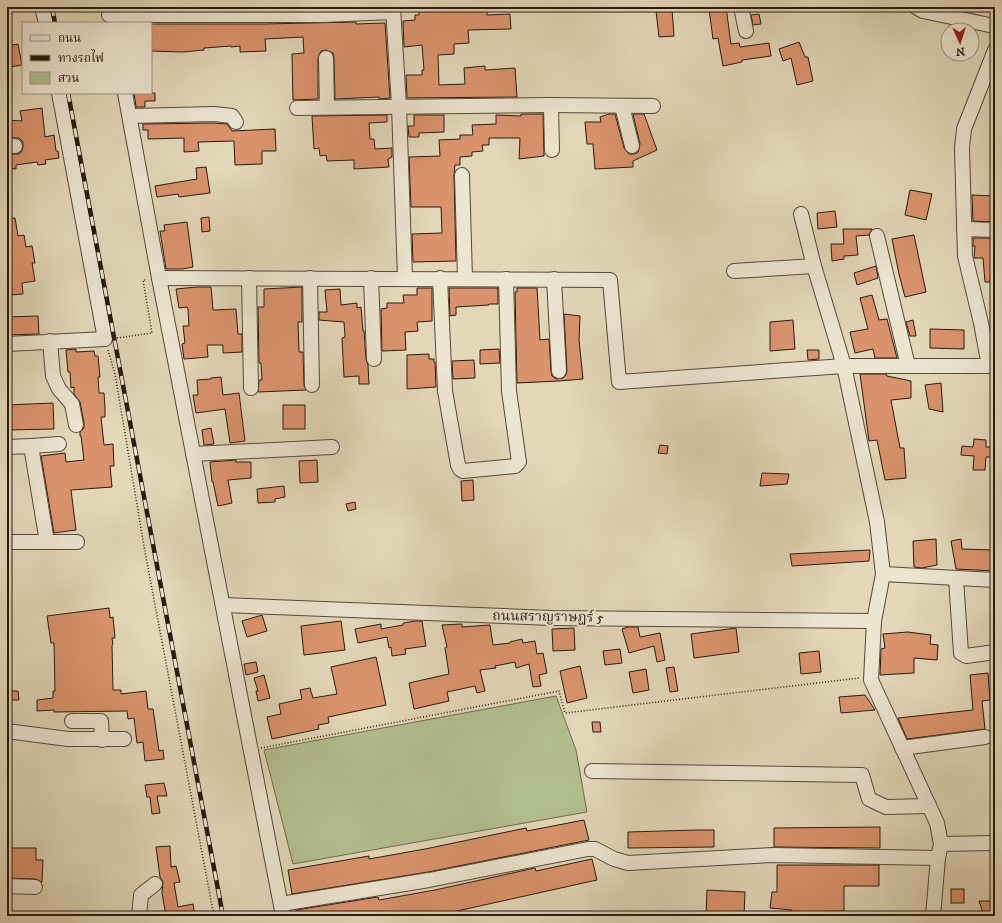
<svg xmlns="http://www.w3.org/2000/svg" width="1002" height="923" font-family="'IM FELL DW Pica','Noto Serif Thai',serif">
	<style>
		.green { fill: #b2be8f; stroke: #6d6c50 }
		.building { fill: #da936d; stroke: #281a10 }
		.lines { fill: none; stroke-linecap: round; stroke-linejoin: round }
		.minor-casing { stroke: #56493a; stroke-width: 16 }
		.path { stroke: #281a10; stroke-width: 1.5; stroke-dasharray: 1 2; stroke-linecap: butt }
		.minor { stroke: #ece5d0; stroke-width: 14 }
		.rail-casing { stroke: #281a10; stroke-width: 4.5 }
		.rail { stroke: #ece5d0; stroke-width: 3; stroke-dasharray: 9; stroke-linecap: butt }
		.labels { text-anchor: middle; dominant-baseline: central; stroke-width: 4; stroke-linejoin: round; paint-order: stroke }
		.street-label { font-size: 14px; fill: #281a10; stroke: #ece5d0 }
	</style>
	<rect width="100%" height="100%" fill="#e2d7b7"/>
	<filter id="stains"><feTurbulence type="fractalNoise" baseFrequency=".005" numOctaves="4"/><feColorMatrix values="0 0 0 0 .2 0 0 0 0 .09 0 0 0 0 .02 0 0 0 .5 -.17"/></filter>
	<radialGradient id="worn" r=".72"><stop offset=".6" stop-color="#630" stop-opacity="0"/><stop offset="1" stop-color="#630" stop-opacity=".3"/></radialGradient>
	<!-- green -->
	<polygon class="green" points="556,696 576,750 587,812 293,864 264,750"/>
	<!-- building -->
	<g class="building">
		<polygon points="419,7 487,7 487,15 510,14 511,29 468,30 469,43 454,44 454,54 438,55 439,85 465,84 464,68 485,66 485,70 515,68 517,97 407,98 406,75 422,75 422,70 424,70 422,45 404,47 403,21 415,20 415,15 419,15"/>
		<polygon points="712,7 726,7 731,44 739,43 740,47 769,43 771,56 742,60 742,62 723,66 718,38 713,39 709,9 713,10"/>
		<polygon points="672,9 674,36 659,37 656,11"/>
		<polygon points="759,14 761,24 753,25 751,15"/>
		<polygon points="356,22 356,24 385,23 390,98 379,99 379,97 335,99 334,57 333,53 326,50 321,51 318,58 318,99 293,100 292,54 304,53 303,37 265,39 266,51 240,52 240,46 231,47 231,46 204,48 204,50 183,52 151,51 151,24 264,24"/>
		<polygon points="799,42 805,57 808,57 813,81 797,85 791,58 783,61 779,49"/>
		<polygon points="18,44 22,65 10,67 7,46"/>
		<polygon points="134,93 155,93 155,101 145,101 145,107 136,107"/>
		<polygon points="42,108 45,137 54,135 56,151 58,151 59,158 45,160 46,164 38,165 37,162 16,165 16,169 7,168 7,154 19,154 22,151 23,146 23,142 19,138 7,138 7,120 22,121 20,111"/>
		<polygon points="521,114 543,114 544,156 519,159 520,138 489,138 489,145 482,145 483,151 472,152 472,156 460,157 460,165 455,165 454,175 456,261 413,262 412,234 442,233 441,207 411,207 409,157 440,156 439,140 460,139 460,135 473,135 472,125 496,124 496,115 521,116"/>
		<polygon points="609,114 615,114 624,148 629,154 634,154 638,152 640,144 633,114 644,114 657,150 633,161 633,167 595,169 593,144 587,144 585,122 601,122 600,117"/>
		<polygon points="387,115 387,122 369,123 370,139 374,139 375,149 392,148 392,157 388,159 389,167 354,169 354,160 327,161 326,155 320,156 319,148 314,149 312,116"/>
		<polygon points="414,115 444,115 444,132 419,133 419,137 409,137 408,126 414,126"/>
		<polygon points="214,123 227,124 232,131 275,129 276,151 262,151 262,164 235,165 234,141 198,142 199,151 184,152 184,138 148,139 148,130 143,130 143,124"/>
		<polygon points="206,167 210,193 179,197 178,194 157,197 155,186 197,179 196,168"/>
		<polygon points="910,190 932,194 926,220 905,215"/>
		<polygon points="972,195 995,196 995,222 973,221"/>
		<polygon points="835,211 837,227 818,229 817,213"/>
		<polygon points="209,217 210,231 202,232 201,218"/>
		<polygon points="15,218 18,236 24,235 26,247 32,246 35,263 32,263 35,281 22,283 23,294 11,295 10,285 7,285 7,219"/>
		<polygon points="187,222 193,267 182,269 166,269 160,231 165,231 164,225"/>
		<polygon points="843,229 872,229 869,235 856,236 858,255 844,256 844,259 832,261 831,244 844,244"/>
		<polygon points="914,235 926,292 905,297 899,274 892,239"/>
		<polygon points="973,238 995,238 995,282 985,282 983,258 974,258 975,246 973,246"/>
		<polygon points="876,266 878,278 857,285 854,273"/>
		<polygon points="197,287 211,287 213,310 236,309 238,334 242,334 242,352 223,353 223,345 207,345 208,357 184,359 182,344 185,343 183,326 189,326 188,309 187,307 179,308 176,289"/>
		<polygon points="302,287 302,322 298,322 299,352 303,352 304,385 306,390 258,392 259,380 262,380 261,363 259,363 258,307 264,307 264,289"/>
		<polygon points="417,288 432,288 432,321 417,322 418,331 405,332 406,350 382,351 381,309 387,308 387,303 404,303 403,295 417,295"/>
		<polygon points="449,288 498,288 498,304 489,304 489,305 456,307 456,315 450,316"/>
		<polygon points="517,288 537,288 540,340 549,339 551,371 552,376 556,379 563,378 566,375 567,371 564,314 580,316 579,340 583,379 559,381 517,383 515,292 517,292"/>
		<polygon points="340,289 341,305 357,303 357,308 361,307 363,331 364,331 366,359 368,365 369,384 359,384 359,376 344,377 342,338 345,337 344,322 319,320 319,312 327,312 325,290"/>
		<polygon points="872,295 879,320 887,319 897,358 875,358 873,349 855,353 850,332 868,329 860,298"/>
		<polygon points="38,316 39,334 7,335 7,317"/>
		<polygon points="793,320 795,349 770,351 770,322"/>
		<polygon points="913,320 916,336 910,336 906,322"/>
		<polygon points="930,329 964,330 964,349 930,348"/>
		<polygon points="76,349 76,352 94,351 95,356 98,356 100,377 98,377 99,393 104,393 105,407 105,417 101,417 104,445 113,444 114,466 110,466 112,487 71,490 76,530 54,533 41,456 65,453 66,462 84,460 81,436 80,436 80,432 84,428 84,423 80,402 74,394 74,387 71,388 70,372 68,372 66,350"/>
		<polygon points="499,349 500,363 480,364 480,350"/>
		<polygon points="807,350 819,350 819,359 808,360"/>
		<polygon points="429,354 429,359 434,359 434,362 435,362 436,387 407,389 407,355"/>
		<polygon points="474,360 475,378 453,379 452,361"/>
		<polygon points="860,374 886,374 887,376 911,381 911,398 891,400 900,448 904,448 906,478 885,480 877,440 869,441"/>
		<polygon points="221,377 223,395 239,393 245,441 230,443 225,409 196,413 193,395 198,395 197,380 211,379 211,378"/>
		<polygon points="941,383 943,412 929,409 925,385"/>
		<polygon points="53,403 54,429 7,430 7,405"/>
		<rect x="283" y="405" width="22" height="24"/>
		<polygon points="211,428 214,444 204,445 202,430"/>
		<polygon points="974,439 986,440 986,447 995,447 995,457 986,457 985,470 973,470 974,456 961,455 962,446 973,447"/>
		<polygon points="660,445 668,446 667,454 658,453"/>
		<polygon points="236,460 236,462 251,462 251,478 228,480 232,503 218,506 213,482 212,482 210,462"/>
		<polygon points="317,460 318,482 300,483 299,461"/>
		<polygon points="762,473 789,474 787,484 760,486"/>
		<polygon points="473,480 474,500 462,501 461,481"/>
		<polygon points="284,486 285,497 275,499 275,502 258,503 257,489"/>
		<polygon points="355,502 356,509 348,511 346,504"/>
		<polygon points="936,539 937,565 922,568 914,567 913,541"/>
		<polygon points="961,539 962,549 995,550 995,571 956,569 951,541"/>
		<polygon points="870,550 869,561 792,566 790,554"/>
		<polygon points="109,608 110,618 113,617 115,638 112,638 113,644 112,645 113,690 121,690 121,694 146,691 148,709 153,709 159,751 163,750 164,759 145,761 143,742 137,743 134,718 128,719 127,711 54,712 54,710 37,711 37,700 53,698 53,691 55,691 54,643 51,643 47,616"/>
		<polygon points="262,615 267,631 247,637 242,621"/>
		<polygon points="341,621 345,650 304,655 301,626"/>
		<polygon points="416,621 422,621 426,646 405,649 406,654 392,656 391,647 389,648 387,637 358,643 355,629 381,624 381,629 403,625 403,623"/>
		<polygon points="462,624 462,627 490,625 493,645 510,643 510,642 522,639 523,643 535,641 537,654 543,653 547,673 539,675 541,686 533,687 529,664 516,668 515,662 495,666 496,668 480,670 485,691 477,693 475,686 447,692 449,701 414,709 409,683 449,674 445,648 447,647 442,625"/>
		<polygon points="628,627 638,627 640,637 660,633 665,660 657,662 654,646 629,653 622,629"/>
		<polygon points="574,628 575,650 553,651 552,629"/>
		<polygon points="736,628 739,652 694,658 691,634"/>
		<polygon points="908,632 931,635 930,644 938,645 937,660 914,658 914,673 880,675 881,649 885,648 883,634"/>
		<polygon points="620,649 622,663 605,665 603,651"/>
		<polygon points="819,651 821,672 801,674 799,653"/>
		<polygon points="376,657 386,705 328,717 329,723 318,725 319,729 272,739 267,717 281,714 279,704 302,699 300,690 310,688 313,698 337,694 331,667"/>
		<polygon points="256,662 258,672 246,675 244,664"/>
		<polygon points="580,666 587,698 567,703 560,671"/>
		<polygon points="674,667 678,691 670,692 666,668"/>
		<polygon points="646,669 649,690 633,693 629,672"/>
		<polygon points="988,673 990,700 982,701 985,729 907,739 898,718 973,710 970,675"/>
		<polygon points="264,675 270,698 258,701 256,691 258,691 254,678"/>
		<polygon points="7,691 18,691 19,700 7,700"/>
		<polygon points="865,695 875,710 841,713 839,697"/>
		<polygon points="592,722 600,722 601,732 593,732"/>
		<polygon points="164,783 167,796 157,796 160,813 152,814 150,797 147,797 145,785"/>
		<polygon points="584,820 589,840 428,872 292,894 288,870 369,856 369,859 425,849 526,828 527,831"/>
		<polygon points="880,827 880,848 774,847 774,828"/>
		<polygon points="697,830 714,830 714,847 628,848 628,832"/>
		<polygon points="170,846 171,867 176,866 180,882 174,883 178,907 193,904 195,916 166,916 162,893 163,882 160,877 156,847"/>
		<polygon points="9,848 36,848 36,860 43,860 42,882 35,879 9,878"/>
		<polygon points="592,859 597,880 439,915 430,916 297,916 296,910 378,897 379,900 435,890 535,868 536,871"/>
		<polygon points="777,865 879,865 879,886 844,886 844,911 792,912 792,910 770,908 772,892 777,892"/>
		<rect x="951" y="889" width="13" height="14"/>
		<polygon points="707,890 745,892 744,916 706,916"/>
		<polygon points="979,901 990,901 993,910 983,913"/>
	</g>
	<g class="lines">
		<defs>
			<g id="minor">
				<polyline points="42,7 46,23"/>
				<polyline points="393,7 399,106 405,278"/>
				<polyline points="741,7 746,31"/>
				<polyline points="916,7 923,11 994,26 995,28"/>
				<polyline points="109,15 323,15 393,12"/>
				<polyline points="326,58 327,107"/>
				<polyline points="125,93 159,278 283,916"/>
				<polyline points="551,105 552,150"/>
				<polyline points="622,106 632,146"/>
				<polyline points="297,108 551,105 653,106"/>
				<polyline points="130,116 214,114 232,116 236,122"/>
				<polyline points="7,146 15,146"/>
				<polyline points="462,175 465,278"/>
				<polyline points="801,214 814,266 844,366 877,522 883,574 874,621 871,680 937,823 941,844 938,858 933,916"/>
				<polyline points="964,229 995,230"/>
				<polyline points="877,236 908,366"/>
				<polyline points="734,271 814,266"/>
				<polyline points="159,278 610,280 619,382 844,366 995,366"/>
				<polyline points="249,278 251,388"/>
				<polyline points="310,278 312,385"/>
				<polyline points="371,278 374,359"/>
				<polyline points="440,278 445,391 458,465 460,469 463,471 515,466 519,462 509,391 506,279"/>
				<polyline points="554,279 559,371"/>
				<polyline points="50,341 53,376 59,389 72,404 76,425"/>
				<polyline points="7,344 105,339 59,93"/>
				<polyline points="989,366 981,323 965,256 962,148 964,129 995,50"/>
				<polyline points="31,446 59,444"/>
				<polyline points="7,447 31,446 47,542 7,542"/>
				<polyline points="193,454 332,447"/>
				<polyline points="47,542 77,542"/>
				<polyline points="883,574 995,580"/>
				<polyline points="956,579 961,653 966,656 995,652"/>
				<polyline points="223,605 552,618 874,621"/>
				<polyline points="72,721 101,721 102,740"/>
				<polyline points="7,731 68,739 124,739"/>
				<polyline points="902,748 985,737"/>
				<polyline points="592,771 862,775 869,799 886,807 929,806"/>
				<polyline points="941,844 995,843"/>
				<polyline points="7,886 35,887"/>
				<polyline points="281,904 429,880 588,849 595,849 614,859 628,863 773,855 938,858"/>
				<polyline points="139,916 141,895 155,884"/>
			</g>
		</defs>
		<!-- minor casing -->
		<use href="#minor" class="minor-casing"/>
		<!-- path -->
		<g class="path">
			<polyline points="117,338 152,333 143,280 147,280"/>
			<polyline points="108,350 115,374 145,552 214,916"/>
			<polyline points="261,748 559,691 565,713 859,678"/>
		</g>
		<!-- minor -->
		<use href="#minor" class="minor"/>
		<defs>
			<g id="rail">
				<polyline points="52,7 55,23"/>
				<polyline points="68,93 223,916"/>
			</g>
		</defs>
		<!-- rail casing -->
		<use href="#rail" class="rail-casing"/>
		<!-- rail -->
		<use href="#rail" class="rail"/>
	</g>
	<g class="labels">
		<!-- street labels -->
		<g class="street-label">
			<text transform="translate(548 617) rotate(1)">ถนนสราญราษฎร์ 5</text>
		</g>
	</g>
	<!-- margin -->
	<rect width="1002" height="923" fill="none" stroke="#e2d7b7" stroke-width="24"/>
	<rect x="8" y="8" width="986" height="907" fill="none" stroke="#281a10" stroke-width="2"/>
	<rect x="12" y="12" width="978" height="899" fill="none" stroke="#281a10"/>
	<!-- legend -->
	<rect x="22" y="22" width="130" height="72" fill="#ece5d0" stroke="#9e9483"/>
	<rect x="30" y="35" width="20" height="6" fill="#ece5d0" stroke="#9e9483"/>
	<text x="58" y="42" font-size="12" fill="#281a10">ถนน</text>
	<rect x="30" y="55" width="20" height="6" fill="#281a10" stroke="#9e9483"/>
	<text x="58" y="62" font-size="12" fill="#281a10">ทางรถไฟ</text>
	<rect x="30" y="72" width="20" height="12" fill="#b2be8f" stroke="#9e9483"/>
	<text x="58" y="82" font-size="12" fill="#281a10">สวน</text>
	<!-- north arrow -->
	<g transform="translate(960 42) rotate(177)"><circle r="19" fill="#ece5d0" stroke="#9e9483"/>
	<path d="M0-3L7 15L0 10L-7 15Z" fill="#8f2418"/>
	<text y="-6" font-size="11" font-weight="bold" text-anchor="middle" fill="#281a10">N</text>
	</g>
	<rect width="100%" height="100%" filter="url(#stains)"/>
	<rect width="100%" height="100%" fill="url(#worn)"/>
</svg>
